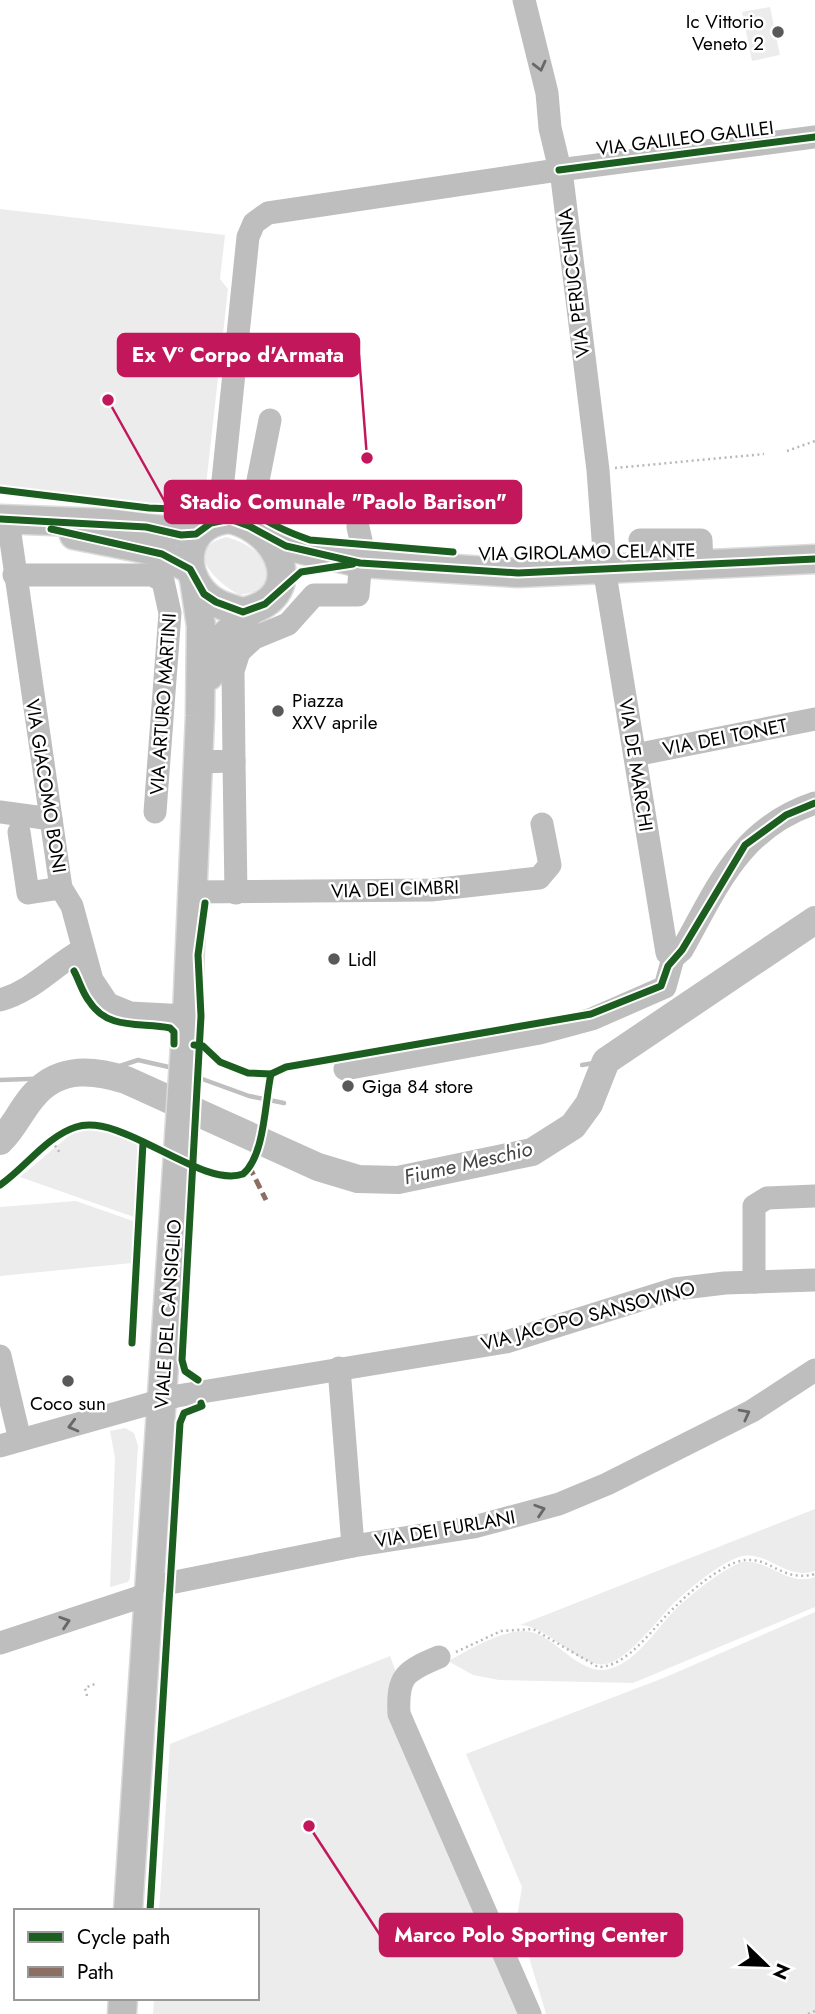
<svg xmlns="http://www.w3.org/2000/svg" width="815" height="2014" font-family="Jost,sans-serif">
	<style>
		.green { fill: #ececec }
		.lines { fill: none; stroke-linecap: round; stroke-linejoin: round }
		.stream { stroke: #bfbfbf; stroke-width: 4.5 }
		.river { stroke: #bfbfbf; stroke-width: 28 }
		.major-casing { stroke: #dbdbdb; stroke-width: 31 }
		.path { stroke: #b9b9b9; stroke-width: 2.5; stroke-dasharray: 2 3.5; stroke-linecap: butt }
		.minor { stroke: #bebebe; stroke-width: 23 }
		.major { stroke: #bebebe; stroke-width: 28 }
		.quiet { stroke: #8d6e63; stroke-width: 5; stroke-dasharray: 10 5; stroke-linecap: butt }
		.cycleway-casing { stroke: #fff; stroke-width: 11 }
		.cycleway { stroke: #1b5e20; stroke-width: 7 }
		.oneway { stroke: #686868 }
		.poi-dot { fill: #595959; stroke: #fff; stroke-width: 2.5 }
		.labels { text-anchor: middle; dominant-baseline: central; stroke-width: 5; stroke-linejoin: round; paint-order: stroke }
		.poi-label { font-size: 19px; fill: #000; stroke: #fff; text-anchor: start }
		.street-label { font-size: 19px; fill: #000; stroke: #fff }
		.water-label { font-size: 21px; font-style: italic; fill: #444; stroke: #fff }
		.leader { fill: none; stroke: #c2185b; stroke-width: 2.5 }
		.callout-dot { fill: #c2185b; stroke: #fff; stroke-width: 2.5 }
		.callout { fill: #c2185b; stroke: #c2185b; stroke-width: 2.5 }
		.callout-label { font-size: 21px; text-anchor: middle; font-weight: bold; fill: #fff }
	</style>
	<rect width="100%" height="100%" fill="#fff"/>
	<!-- green -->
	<g class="green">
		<polygon points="770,7 780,55 752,61 742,12"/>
		<polygon points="0,209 225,235 220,279 228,289 206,485 201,485 199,503 191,510 0,488"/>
		<path d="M226 537C249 543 269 556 267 582L260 591 240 595C216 583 181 549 226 537Z"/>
		<polygon points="89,1130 113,1134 140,1146 134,1217 20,1177 71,1134"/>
		<polygon points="76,1201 133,1221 132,1263 0,1276 0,1207"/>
		<polygon points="125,1428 134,1433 138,1446 130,1578 128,1582 110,1587 115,1458 110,1431"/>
		<path d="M815 1509V1571C782 1582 765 1544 734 1559 713 1569 691 1587 674 1603 658 1619 628 1660 606 1664 580 1669 549 1626 520 1625Z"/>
		<path d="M742 1562C770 1559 786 1587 815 1577V1607L633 1683 499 1680 473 1675 448 1661C469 1650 497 1632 522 1631 553 1629 576 1677 609 1669 638 1662 659 1624 680 1605 698 1589 720 1571 742 1562Z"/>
		<polygon points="815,1612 815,2014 546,2014 517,1917 522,1887 466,1754 666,1677"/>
		<polygon points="390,1656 523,2014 153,2014 154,1998 257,1998 257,1911 159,1911 170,1744"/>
	</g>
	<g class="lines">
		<!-- stream -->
		<g class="stream">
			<polyline points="582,1065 606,1061"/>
			<polyline points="102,1072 138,1060 173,1068"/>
			<polyline points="194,1076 249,1096 284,1103"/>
			<polyline points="0,1080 56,1078"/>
		</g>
		<!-- river -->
		<path class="river" d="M0 1141C15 1127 22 1107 36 1093 61 1066 95 1070 126 1080L318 1167 358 1179 398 1180 532 1152 573 1126 589 1104 606 1061 815 920"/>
		<defs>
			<g id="major">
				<polyline points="0,519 105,523 196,534"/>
				<path d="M230 519C282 531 308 598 243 612 228 608 213 604 203 592 178 564 189 522 230 519Z"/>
				<polyline points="74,535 155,551 190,569"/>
				<polyline points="264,536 286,546 360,563 518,573 815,559"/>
				<polyline points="209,676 223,637 252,610"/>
				<polyline points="128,1911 187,1016 200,716 201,626 194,579"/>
				<polyline points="122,2014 123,1998"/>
			</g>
		</defs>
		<!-- major casing -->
		<use href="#major" class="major-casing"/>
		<!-- path -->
		<g class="path">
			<polyline points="787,451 815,441"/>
			<polyline points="615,468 764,454"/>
			<polyline points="52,1141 60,1153"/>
			<path d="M456 1652 501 1631 533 1629 598 1667C629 1667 655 1624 677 1605 689 1593 704 1580 719 1571 766 1540 773 1585 815 1574"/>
			<polyline points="87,1696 85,1688 97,1683"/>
			<polyline points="808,2014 815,2011"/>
		</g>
		<!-- minor -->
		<g class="minor">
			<polyline points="524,0 547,93 550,128 562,178 598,470 606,580 667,953 673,958"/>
			<polyline points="8,520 61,888 72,906 92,980 108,1004 130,1013 187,1016"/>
			<polyline points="211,523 222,490 248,237 254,223 268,213 551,171 815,137"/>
			<polyline points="249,526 270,420"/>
			<polyline points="640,540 701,540 702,565"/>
			<polyline points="14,575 152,575 163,581 170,613 155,812"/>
			<polyline points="635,755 815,719"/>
			<polyline points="234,761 236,893"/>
			<polyline points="197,762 234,761 233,671 239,652 254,638 288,624 314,595 358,595 362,545 358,527"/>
			<polyline points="0,812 51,819"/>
			<polyline points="19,832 28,893 61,888"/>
			<polyline points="192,892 431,890 539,878 550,865 542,824"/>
			<path d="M673 958 682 950C718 886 740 828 815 803"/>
			<path d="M0 1000C33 991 53 966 82 950"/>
			<polyline points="345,1069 540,1033 592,1019 665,987 673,958"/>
			<polyline points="754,1282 754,1206 767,1198 815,1196"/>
			<polyline points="0,1356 20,1440"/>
			<polyline points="339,1368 353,1546"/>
			<polyline points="0,1446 177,1396 506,1342 675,1289 725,1283 815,1280"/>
			<polyline points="170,1583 353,1546 474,1527 559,1504 607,1484 752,1411 815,1370"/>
			<polyline points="0,1643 149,1594"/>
			<path d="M439 1657C405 1671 397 1676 399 1714L530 2014"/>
		</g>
		<!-- major -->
		<use href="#major" class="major"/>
		<!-- quiet -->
		<polyline class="quiet" points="249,1166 266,1200"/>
		<defs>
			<g id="cycleway">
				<polyline points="559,170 815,137"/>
				<path d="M231 487H237C241 514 287 532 310 540L453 552"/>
				<polyline points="0,490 149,508 198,510 210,501 213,486"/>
				<polyline points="0,519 146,527 181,535 196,534 211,523 230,519 249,526 286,546 360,563 518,573 815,559"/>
				<polyline points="51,529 162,554 190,569 204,594 216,602 243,612 265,604 301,572 353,564"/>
				<path d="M74 971C79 980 82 992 89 1001 108 1031 141 1022 170 1028L174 1032V1044"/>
				<polyline points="194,1045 203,1046 220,1062 248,1073 271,1074 286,1067 591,1014 661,986 668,966 682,950 745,845 786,815 815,803"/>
				<path d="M0 1185C25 1168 47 1136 76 1127 122 1112 201 1189 243 1174 265 1156 265 1100 271 1074"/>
				<polyline points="132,1343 143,1143"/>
				<polyline points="198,1380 185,1371 182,1360 201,1016 198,955 205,903"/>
				<polyline points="150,1911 180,1423 184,1413 202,1406 201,1403"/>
			</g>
		</defs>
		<!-- cycleway casing -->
		<use href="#cycleway" class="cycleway-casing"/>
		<!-- cycleway -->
		<use href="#cycleway" class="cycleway"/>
	</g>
	<!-- one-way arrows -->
	<defs><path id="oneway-chevron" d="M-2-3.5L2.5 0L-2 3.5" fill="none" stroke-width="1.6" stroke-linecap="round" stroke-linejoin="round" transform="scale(1.75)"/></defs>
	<g class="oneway">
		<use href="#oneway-chevron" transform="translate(540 66) rotate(76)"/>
		<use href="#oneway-chevron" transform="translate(745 1414) rotate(-28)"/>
		<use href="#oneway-chevron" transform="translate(73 1426) rotate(165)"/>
		<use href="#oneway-chevron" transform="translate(540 1510) rotate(-18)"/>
		<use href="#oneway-chevron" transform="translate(65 1622) rotate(-18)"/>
	</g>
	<!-- markers -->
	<g class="poi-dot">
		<circle cx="778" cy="32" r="7"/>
		<circle cx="278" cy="711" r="7"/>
		<circle cx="334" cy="959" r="7"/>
		<circle cx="348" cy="1086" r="7"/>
		<circle cx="68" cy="1381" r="7"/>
	</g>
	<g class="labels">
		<!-- poi labels -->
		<g class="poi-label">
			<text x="764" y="21" text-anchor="end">Ic Vittorio<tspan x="764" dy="22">Veneto 2</tspan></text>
			<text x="292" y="700">Piazza<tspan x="292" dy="22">XXV aprile</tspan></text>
			<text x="348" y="959">Lidl</text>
			<text x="362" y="1086">Giga 84 store</text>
			<text x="68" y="1403" text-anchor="middle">Coco sun</text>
		</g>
		<!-- street labels -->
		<g class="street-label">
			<text transform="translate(685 138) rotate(-7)">VIA GALILEO GALILEI</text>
			<text transform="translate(574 283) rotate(-97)">VIA PERUCCHINA</text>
			<text transform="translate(587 552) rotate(-1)">VIA GIROLAMO CELANTE</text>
			<text transform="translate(163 704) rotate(-86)">VIA ARTURO MARTINI</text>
			<text transform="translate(725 737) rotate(-11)">VIA DEI TONET</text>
			<text transform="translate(636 765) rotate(81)">VIA DE MARCHI</text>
			<text transform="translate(46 786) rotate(81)">VIA GIACOMO BONI</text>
			<text transform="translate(395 889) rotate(-2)">VIA DEI CIMBRI</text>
			<text transform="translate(168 1314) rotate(-86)">VIALE DEL CANSIGLIO</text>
			<text transform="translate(588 1316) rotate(-15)">VIA JACOPO SANSOVINO</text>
			<text transform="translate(445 1529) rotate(-10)">VIA DEI FURLANI</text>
		</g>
		<!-- water labels -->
		<g class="water-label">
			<text transform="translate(468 1163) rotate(-13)">Fiume Meschio</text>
		</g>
	</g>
	<!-- callouts -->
	<path class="leader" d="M367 458L359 355M108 400L165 502M309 1826L380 1935"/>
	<g class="callout-dot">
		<circle cx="367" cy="458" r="7"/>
		<circle cx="108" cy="400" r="7"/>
		<circle cx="309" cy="1826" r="7"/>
	</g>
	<g class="callout">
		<rect x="118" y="334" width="241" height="42" rx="7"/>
		<rect x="165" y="481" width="356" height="42" rx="7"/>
		<rect x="380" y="1914" width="302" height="42" rx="7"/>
	</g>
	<g class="callout-label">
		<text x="238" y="362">Ex V° Corpo d'Armata</text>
		<text x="343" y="509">Stadio Comunale "Paolo Barison"</text>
		<text x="531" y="1942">Marco Polo Sporting Center</text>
	</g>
	<!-- legend -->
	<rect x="14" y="1909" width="245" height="91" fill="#ffffff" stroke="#999999" stroke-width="2"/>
	<rect x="28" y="1932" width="35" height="10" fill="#1b5e20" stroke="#999999" stroke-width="2"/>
	<text x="77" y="1944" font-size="21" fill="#000000">Cycle path</text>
	<rect x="28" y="1967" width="35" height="10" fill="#8d6e63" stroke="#999999" stroke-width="2"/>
	<text x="77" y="1979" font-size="21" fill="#000000">Path</text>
	<!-- north arrow -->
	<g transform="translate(766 1965) rotate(113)" stroke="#ffffff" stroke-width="5" paint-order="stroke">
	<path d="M0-5L12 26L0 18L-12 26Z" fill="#000000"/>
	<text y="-10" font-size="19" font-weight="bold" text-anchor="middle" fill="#000000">N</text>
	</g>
</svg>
